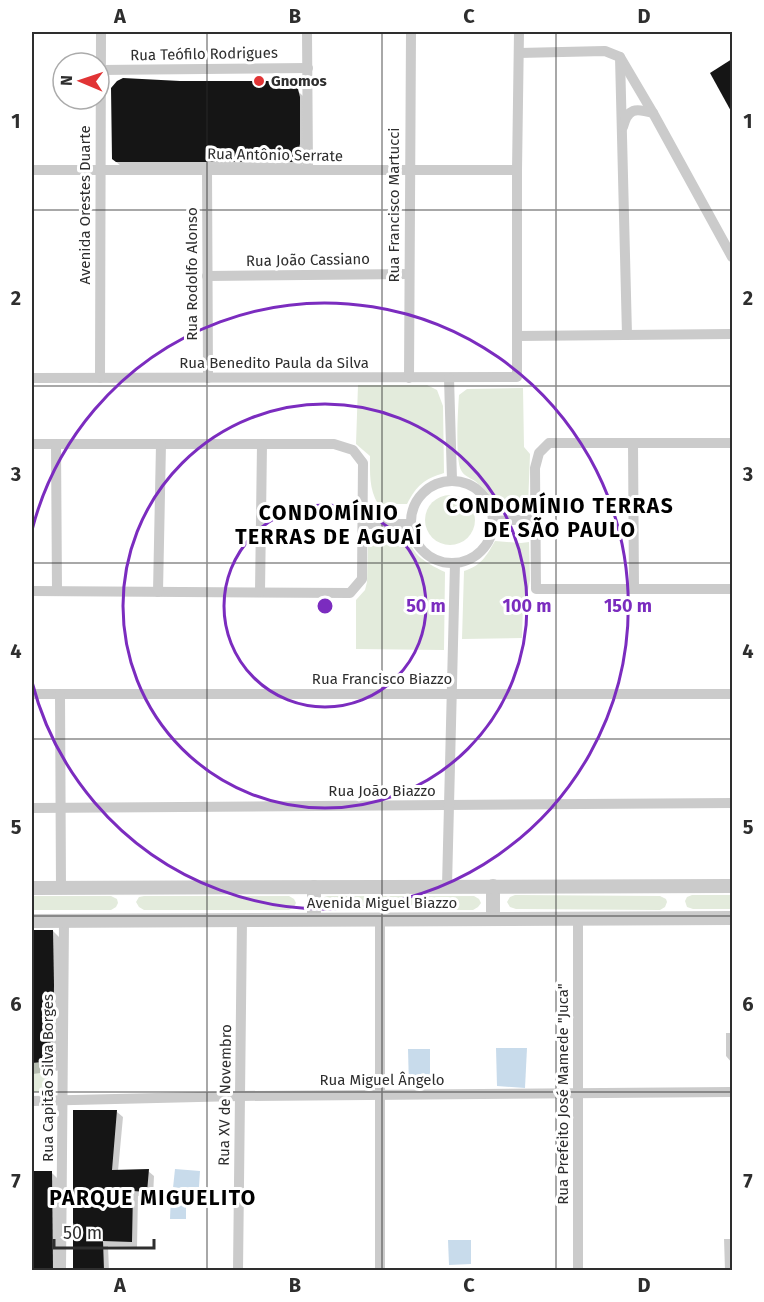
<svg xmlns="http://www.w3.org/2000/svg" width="764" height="1302" font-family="'Fira Sans',sans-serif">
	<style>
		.green { fill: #e3ebdc }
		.water { fill: #c8dbeb }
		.shadow { fill: #0003 }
		.building { fill: #151515 }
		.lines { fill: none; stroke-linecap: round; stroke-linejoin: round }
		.minor { stroke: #cbcbcb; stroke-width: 10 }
		.tertiary { stroke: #cbcbcb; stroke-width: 14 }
		.grid { fill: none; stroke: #2e2e2e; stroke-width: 1.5; stroke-opacity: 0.55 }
		.ring { fill: none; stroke: #7b2cbf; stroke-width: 3 }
		.poi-dot { fill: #e13435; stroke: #fff; stroke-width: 2 }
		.labels { text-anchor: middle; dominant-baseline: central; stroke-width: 6; stroke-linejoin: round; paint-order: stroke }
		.street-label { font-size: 15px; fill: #2e2e2e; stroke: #fff }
		.poi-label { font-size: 15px; font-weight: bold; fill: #2e2e2e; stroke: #fff; text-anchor: start }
		.district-label { font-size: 21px; font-weight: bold; letter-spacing: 1.5px; fill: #000; stroke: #fff }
		.centre { fill: #7b2cbf; stroke: #fff; stroke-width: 3 }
		.ring-label { font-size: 18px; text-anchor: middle; font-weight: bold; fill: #7b2cbf; stroke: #fff; stroke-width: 6; stroke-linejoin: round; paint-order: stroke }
		.neatline { fill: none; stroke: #2e2e2e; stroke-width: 2 }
		.grid-label { font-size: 20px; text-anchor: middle; font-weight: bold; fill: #2e2e2e }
	</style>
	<rect width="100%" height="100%" fill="#fff"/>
	<!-- green -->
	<g class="green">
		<path d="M358 385H427L437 390 443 406 444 473C424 479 417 485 407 504H378C369 489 370 473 370 456L356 444Z"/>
		<path d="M523 388 524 447 530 454 528 506C518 505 508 506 498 505 491 496 484 488 475 481 470 478 463 475 461 470 455 459 458 409 459 395L467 389Z"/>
		<circle cx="450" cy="520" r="25"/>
		<path d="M393 529H407C409 554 424 562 445 572L444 650 356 649V600L365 590 367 582 368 544 379 534H393Z"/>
		<path d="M495 541 521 543 529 542 530 580 528 591 523 603 522 638 462 639 464 571C481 566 487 555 495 541Z"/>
		<polygon points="515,895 660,896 666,899 667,902 665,907 660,910 516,909 510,907 507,902 510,897"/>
		<polygon points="692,895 732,895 732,909 693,909 687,907 685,901 687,897"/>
		<polygon points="32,896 111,896 117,899 118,903 116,907 111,910 32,910"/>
		<polygon points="144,896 289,896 294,899 296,903 294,907 289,910 144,910 139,907 136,902 139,897"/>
		<polygon points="328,896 474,896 479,899 481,903 478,907 473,910 329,910 323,907 321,902 324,897"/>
		<polygon points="53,1061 52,1092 32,1092 32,1063"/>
	</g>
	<!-- water -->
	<g class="water">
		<polygon points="496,1048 527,1048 525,1088 497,1086"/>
		<polygon points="408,1049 430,1049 430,1086 409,1087"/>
		<polygon points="175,1169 200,1171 199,1187 173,1188"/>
		<polygon points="171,1193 186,1194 186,1219 170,1219"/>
		<polygon points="448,1240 471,1240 471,1264 449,1265"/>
	</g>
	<!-- shadow -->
	<g class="shadow">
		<polygon points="732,61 732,110 712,73"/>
		<polygon points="291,85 303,96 306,151 302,168 123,168 113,159"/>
		<polygon points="32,931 53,931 63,941 62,1070 33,1074 32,1072"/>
		<polygon points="726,1033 732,1033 732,1063 726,1056"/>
		<polygon points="75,1111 117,1112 123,1117 118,1171 148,1171 154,1176 153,1197 138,1196 137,1247 108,1246 109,1270 74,1270"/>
		<polygon points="32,1172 52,1173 58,1179 58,1270 32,1270"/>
		<polygon points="724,1239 732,1239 732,1270 725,1270"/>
	</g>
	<!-- building -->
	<g class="building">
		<polygon points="732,59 732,113 710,73"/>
		<polygon points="123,78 180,81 277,81 292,83 298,89 300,97 300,144 296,162 116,162 112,159 111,88 117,81"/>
		<polygon points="32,930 53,930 54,985 53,1061 32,1063"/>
		<polygon points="73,1110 117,1110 112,1170 149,1169 147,1192 133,1191 132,1242 103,1241 104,1270 73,1270"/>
		<polygon points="32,1171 52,1171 53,1270 32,1270"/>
	</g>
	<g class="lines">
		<!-- minor -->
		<g class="minor">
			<polyline points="307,32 308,170"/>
			<polyline points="519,53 605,51 620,57 653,113 732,257"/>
			<polyline points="620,57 627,335"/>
			<polyline points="100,70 308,68"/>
			<path d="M623 127C628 108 635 108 653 113"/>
			<polyline points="207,169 208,378"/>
			<polyline points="32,170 517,170"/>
			<polyline points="207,276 409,274"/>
			<polyline points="517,336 732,334"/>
			<polyline points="32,378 517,377 517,170 519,32"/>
			<polyline points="100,378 101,32"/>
			<polyline points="409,378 411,32"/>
			<polyline points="449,378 452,480"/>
			<polyline points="633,443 634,589"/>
			<polyline points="732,443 549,443 539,453 535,468 536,589 732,589"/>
			<polyline points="32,444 334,444 353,450 363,463 362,579 350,593 32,591"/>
			<polyline points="56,444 57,591"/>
			<circle cx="452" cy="522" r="41"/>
			<polyline points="493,521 535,519"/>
			<polyline points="363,524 410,524"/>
			<polyline points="158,592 161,444"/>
			<polyline points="260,592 262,444"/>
			<polyline points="32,694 732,694"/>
			<polyline points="60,694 61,888"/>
			<polyline points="32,808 732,803"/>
			<polyline points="447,886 455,563"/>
			<polyline points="578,918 578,1270"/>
			<polyline points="32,1101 240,1096 732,1092"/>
			<polyline points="61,1270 64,921"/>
			<polyline points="238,1270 242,920"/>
			<polyline points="380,1270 380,919"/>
		</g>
		<!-- tertiary -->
		<g class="tertiary">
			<polyline points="493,886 493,919"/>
			<polyline points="314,887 314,919"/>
			<polyline points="32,888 732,886"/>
			<polyline points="32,921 732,918"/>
		</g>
	</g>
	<!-- grid -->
	<path class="grid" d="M207 32V1270M382 32V1270M556 32V1270M32 210H732M32 386H732M32 563H732M32 739H732M32 916H732M32 1092H732"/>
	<!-- distance rings -->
	<g class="ring">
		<circle cx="325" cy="606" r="101"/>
		<circle cx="325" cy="606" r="202"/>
		<path d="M32 530A303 303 0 1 1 32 682"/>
	</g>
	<!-- markers -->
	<circle class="poi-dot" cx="259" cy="81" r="6"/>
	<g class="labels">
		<!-- street labels -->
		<g class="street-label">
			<text transform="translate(204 54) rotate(-1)">Rua Teófilo Rodrigues</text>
			<text transform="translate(275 155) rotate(1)">Rua Antônio Serrate</text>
			<text transform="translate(85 205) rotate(-90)">Avenida Orestes Duarte</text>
			<text transform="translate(394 205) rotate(-90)">Rua Francisco Martucci</text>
			<text transform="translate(308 260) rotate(-1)">Rua João Cassiano</text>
			<text transform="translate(192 274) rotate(-90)">Rua Rodolfo Alonso</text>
			<text x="274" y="363">Rua Benedito Paula da Silva</text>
			<text x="382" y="679">Rua Francisco Biazzo</text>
			<text x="382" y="791">Rua João Biazzo</text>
			<text x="382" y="903">Avenida Miguel Biazzo</text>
			<text transform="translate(48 1078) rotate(-90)">Rua Capitão Silva Borges</text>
			<text x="382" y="1080">Rua Miguel Ângelo</text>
			<text transform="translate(563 1094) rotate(-90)">Rua Prefeito José Mamede "Juca"</text>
			<text transform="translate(225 1095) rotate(-89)">Rua XV de Novembro</text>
		</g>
		<!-- poi labels -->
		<g class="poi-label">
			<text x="271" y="81">Gnomos</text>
		</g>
		<!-- district labels -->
		<g class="district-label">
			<text x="560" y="506">CONDOMÍNIO TERRAS<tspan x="560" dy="24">DE SÃO PAULO</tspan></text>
			<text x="329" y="513">CONDOMÍNIO<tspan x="329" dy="24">TERRAS DE AGUAÍ</tspan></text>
			<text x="153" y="1198">PARQUE MIGUELITO</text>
		</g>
	</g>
	<circle cx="325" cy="606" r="9" class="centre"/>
	<g class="ring-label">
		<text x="426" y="612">50 m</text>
		<text x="527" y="612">100 m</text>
		<text x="628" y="612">150 m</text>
	</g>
	<!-- border -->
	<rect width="764" height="1302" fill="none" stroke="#ffffff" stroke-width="66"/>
	<!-- north arrow -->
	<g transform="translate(81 81) rotate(272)"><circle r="28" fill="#ffffff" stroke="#ababab" stroke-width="1.5"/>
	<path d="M0-4.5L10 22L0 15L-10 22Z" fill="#e13435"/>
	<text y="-9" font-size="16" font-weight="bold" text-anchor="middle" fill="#2e2e2e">N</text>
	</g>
	<!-- scale -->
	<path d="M54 1239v9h100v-9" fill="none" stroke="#2e2e2e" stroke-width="3"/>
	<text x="63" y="1239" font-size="18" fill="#2e2e2e" stroke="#ffffff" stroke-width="4.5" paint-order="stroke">50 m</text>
	<rect x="33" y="33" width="698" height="1236" class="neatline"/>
	<g class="grid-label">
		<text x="120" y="23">A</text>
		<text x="295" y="23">B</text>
		<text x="469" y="23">C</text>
		<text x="644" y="23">D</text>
		<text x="16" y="128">1</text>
		<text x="748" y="128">1</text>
		<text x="16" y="305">2</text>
		<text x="748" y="305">2</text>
		<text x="16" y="481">3</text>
		<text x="748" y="481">3</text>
		<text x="16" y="658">4</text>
		<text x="748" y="658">4</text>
		<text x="16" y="834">5</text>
		<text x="748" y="834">5</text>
		<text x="16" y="1011">6</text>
		<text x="748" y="1011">6</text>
		<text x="16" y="1188">7</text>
		<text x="748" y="1188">7</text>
		<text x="120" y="1292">A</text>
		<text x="295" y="1292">B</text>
		<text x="469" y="1292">C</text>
		<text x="644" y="1292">D</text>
	</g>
</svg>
